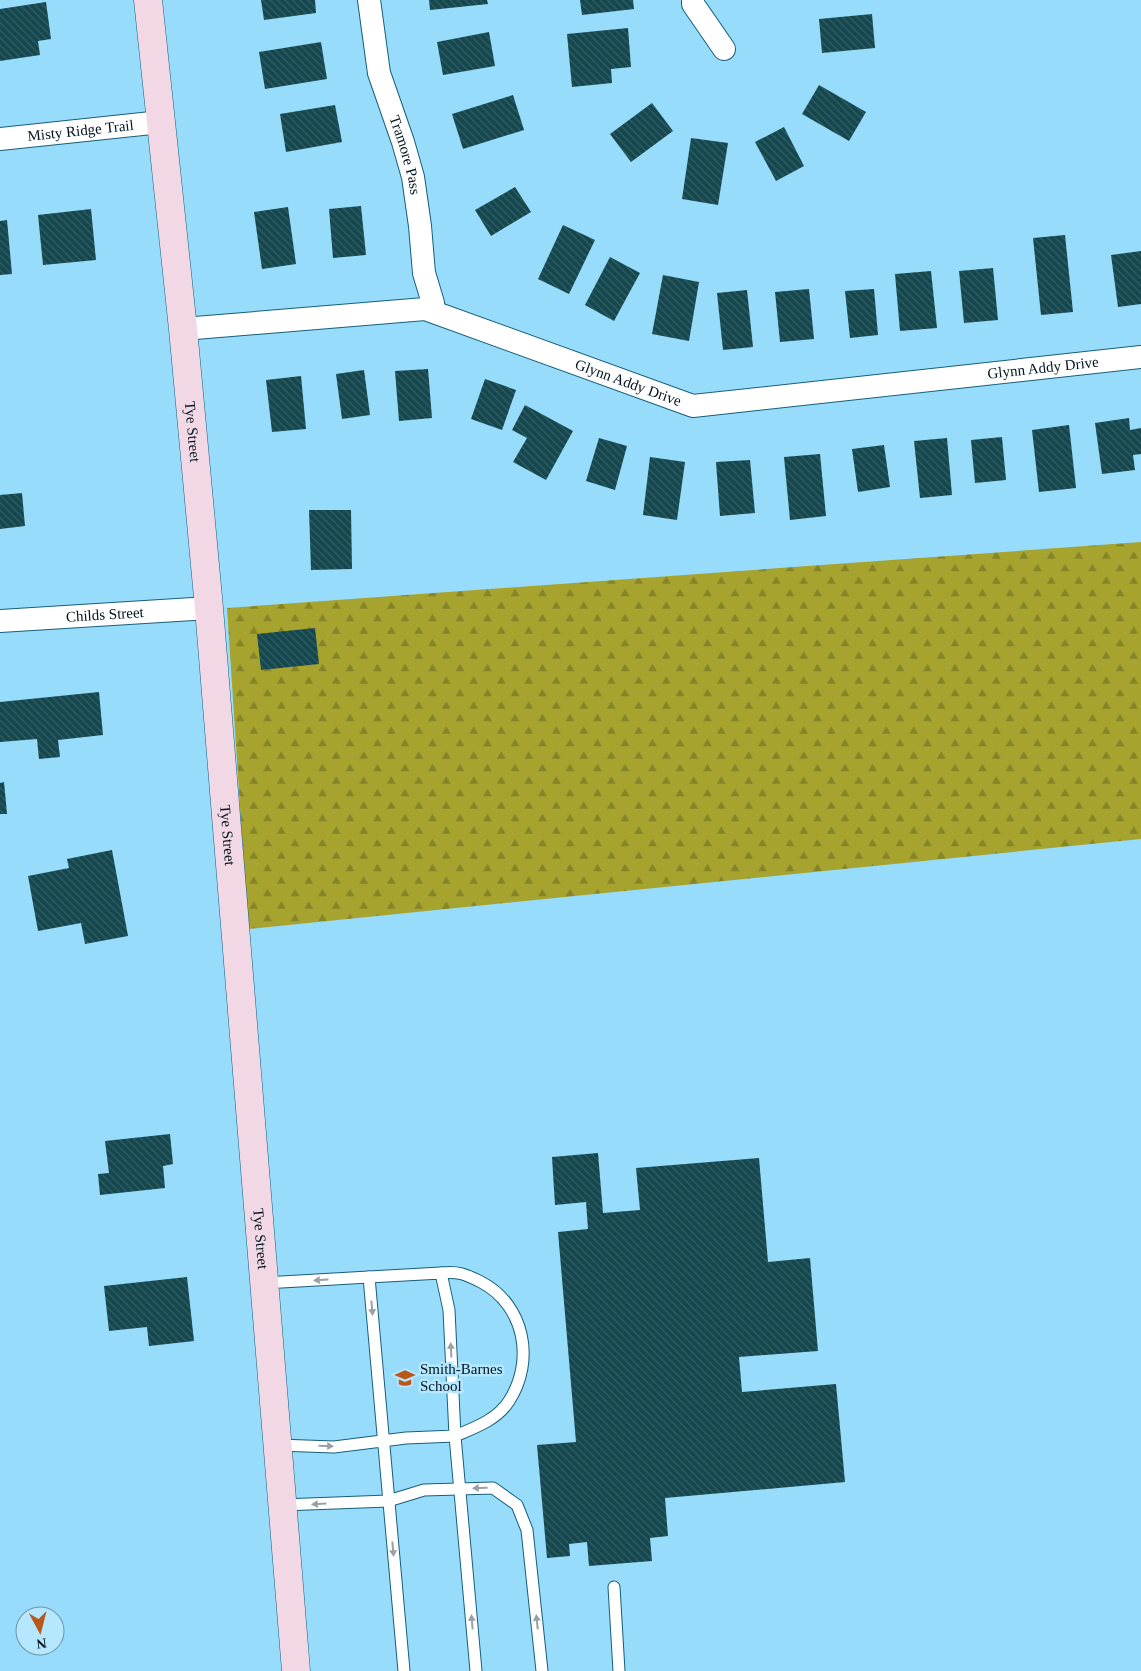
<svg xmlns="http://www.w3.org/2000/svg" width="1141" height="1671" font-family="Georgia,serif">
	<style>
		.forest { fill: url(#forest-firs) }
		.building { fill: url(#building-back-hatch) }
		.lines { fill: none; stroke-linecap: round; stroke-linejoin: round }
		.lane-casing { stroke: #165f7a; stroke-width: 13 }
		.street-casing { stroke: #165f7a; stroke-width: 24 }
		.secondary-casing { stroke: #165f7a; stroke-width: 29 }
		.lane { stroke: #fff; stroke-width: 11 }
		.street { stroke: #fff; stroke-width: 22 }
		.secondary { stroke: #f2d7e5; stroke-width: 28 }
		.oneway { fill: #99a1a5 }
		.labels { text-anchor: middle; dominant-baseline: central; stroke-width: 5; stroke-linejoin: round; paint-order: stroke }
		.street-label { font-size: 15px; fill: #00141f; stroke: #b5e7fe }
		.poi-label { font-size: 15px; fill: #00141f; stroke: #b5e7fe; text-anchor: start }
	</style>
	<defs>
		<pattern id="forest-firs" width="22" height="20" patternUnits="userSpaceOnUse" patternTransform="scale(1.25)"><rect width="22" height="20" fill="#a6a32f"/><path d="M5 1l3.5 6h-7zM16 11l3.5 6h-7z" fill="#858427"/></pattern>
		<pattern id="building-back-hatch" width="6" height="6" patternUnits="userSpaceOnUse" patternTransform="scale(1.25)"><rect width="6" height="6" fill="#15474e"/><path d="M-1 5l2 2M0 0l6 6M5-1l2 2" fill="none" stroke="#345e64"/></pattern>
	</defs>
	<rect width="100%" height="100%" fill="#98dcfb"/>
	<!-- forest -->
	<polygon class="forest" points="1141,542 1141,839 248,929 227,608"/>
	<!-- building -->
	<g class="building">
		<polygon points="261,0 315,0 316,13 264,20"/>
		<polygon points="429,0 487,0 488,4 430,10"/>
		<polygon points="580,0 633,0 634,9 582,15"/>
		<polygon points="46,2 51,39 38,41 40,55 0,61 0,9"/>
		<polygon points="872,14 875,48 822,53 819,19"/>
		<polygon points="628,28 631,67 611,69 612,83 572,87 567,34"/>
		<polygon points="489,32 495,66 443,75 437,42"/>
		<polygon points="321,42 327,79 265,89 259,52"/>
		<polygon points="819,85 866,112 849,141 802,114"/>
		<polygon points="513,95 524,130 463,149 452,114"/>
		<polygon points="652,103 673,131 631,162 610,134"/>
		<polygon points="335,105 342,142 286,152 280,114"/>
		<polygon points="784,127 804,166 776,181 755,142"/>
		<polygon points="691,138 728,143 718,205 682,199"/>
		<polygon points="515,187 531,212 491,236 475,210"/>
		<polygon points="361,206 366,255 333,258 329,209"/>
		<polygon points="288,207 296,264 262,269 254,212"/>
		<polygon points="91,209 96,260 43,265 38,215"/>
		<polygon points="7,220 12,274 0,275 0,221"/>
		<polygon points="563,225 595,240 569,294 538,279"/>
		<polygon points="1065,235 1073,312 1041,315 1033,238"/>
		<polygon points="1141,251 1141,304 1118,307 1111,255"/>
		<polygon points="610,257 640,273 614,321 585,305"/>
		<polygon points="993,268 998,320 964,323 959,271"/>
		<polygon points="931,271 937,328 900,331 895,274"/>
		<polygon points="663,275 699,282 689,341 652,334"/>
		<polygon points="809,289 814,339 780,342 775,292"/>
		<polygon points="874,289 878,335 850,338 845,291"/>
		<polygon points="747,290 753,347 723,350 717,293"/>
		<polygon points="428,369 432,418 399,421 395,371"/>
		<polygon points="364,370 370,415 342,419 336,374"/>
		<polygon points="301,376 306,429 272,432 266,380"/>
		<polygon points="485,379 516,390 502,430 471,419"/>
		<polygon points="525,405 573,431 546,480 513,462 527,438 512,430"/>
		<polygon points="1129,418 1130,430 1141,428 1141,454 1133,455 1135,470 1102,474 1095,423"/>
		<polygon points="1069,425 1076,488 1039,492 1032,430"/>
		<polygon points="1002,437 1006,480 975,483 971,440"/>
		<polygon points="599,438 627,446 615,490 586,481"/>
		<polygon points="947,438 952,495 920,498 914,441"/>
		<polygon points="884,445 890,487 858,492 852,449"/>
		<polygon points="820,454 826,516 790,520 784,457"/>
		<polygon points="650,457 685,462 677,520 643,515"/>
		<polygon points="750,460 755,513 720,516 716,462"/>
		<polygon points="22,493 25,526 0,529 0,495"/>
		<polygon points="309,510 351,510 352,569 311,570"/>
		<polygon points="315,628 319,664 261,670 257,634"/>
		<polygon points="99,692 103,735 58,740 60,757 39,759 37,739 0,742 0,702"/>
		<polygon points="4,782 7,814 0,814 0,783"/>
		<polygon points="112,850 128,936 85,944 81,923 38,931 28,876 69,868 67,859"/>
		<polygon points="170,1134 173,1164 163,1166 165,1188 100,1195 98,1174 109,1173 105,1141"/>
		<polygon points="598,1153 603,1213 640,1210 636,1168 759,1158 768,1262 810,1258 818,1351 739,1357 742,1392 836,1384 845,1482 665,1498 668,1536 650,1538 652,1561 589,1566 587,1542 569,1544 570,1556 547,1558 537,1445 576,1442 558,1232 588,1229 586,1202 555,1205 552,1157"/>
		<polygon points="187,1277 194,1341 149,1346 147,1327 109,1331 104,1286"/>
	</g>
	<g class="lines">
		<defs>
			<g id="lane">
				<path d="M441 1273C458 1271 465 1274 481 1282 525 1305 535 1361 509 1401 497 1420 474 1428 455 1436L476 1671"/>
				<polyline points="264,1283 369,1277"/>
				<polyline points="278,1445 334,1447 406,1438 455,1436 449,1310 441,1273 369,1277 404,1671"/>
				<polyline points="282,1505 388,1501 424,1490 493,1488 517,1505 527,1530 542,1671"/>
				<polyline points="614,1587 619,1671"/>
			</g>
			<g id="street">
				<path id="s1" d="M369 0 379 73 403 142 413 177 420 226 424 273 433 303 425 309"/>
				<polyline points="693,0 693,4 724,49"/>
				<path id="s2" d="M0 139 161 122"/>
				<path id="s3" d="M183 329 425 309 693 406 1141 357"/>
				<path id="s4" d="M0 621 209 608"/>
			</g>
			<g id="secondary">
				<path id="s5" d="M148 0 183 329 209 608 296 1671"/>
			</g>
		</defs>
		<!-- lane casing -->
		<use href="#lane" class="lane-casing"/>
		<!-- street casing -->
		<use href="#street" class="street-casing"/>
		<!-- secondary casing -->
		<use href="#secondary" class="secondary-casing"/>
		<!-- lane -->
		<use href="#lane" class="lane"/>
		<!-- street -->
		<use href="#street" class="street"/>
		<!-- secondary -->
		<use href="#secondary" class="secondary"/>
	</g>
	<!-- one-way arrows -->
	<defs><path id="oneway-solid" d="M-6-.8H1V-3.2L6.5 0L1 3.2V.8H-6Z" transform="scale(1.25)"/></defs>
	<g class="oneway">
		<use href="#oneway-solid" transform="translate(321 1280) rotate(177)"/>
		<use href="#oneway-solid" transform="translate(372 1308) rotate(85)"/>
		<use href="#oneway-solid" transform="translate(451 1350) rotate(-93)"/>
		<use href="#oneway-solid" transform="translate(326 1446) rotate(1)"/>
		<use href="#oneway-solid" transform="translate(480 1488) rotate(178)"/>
		<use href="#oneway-solid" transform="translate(319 1504) rotate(177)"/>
		<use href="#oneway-solid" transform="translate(393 1549) rotate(85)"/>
		<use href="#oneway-solid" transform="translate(472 1622) rotate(-95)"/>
		<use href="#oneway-solid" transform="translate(537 1622) rotate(-96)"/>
	</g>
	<!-- icons -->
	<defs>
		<symbol id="school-bare" viewBox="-9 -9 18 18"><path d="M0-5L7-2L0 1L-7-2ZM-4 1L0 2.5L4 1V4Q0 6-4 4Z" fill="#ba581a" stroke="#b5e7fe" stroke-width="2.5" paint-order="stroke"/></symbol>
	</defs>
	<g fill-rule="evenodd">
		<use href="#school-bare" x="391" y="1364" width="28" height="28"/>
	</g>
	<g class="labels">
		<!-- street labels -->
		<g class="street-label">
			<text stroke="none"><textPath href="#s2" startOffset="81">Misty Ridge Trail</textPath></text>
			<text stroke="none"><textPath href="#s1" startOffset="160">Tramore Pass</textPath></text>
			<text stroke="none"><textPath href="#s3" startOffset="880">Glynn Addy Drive</textPath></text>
			<text stroke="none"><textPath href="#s3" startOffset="459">Glynn Addy Drive</textPath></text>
			<text stroke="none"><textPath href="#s5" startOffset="434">Tye Street</textPath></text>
			<text stroke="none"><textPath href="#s4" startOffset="105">Childs Street</textPath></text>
			<text stroke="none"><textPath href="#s5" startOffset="839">Tye Street</textPath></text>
			<text stroke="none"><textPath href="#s5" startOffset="1244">Tye Street</textPath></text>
		</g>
		<!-- poi labels -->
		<g class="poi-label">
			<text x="420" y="1369">Smith-Barnes<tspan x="420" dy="17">School</tspan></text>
		</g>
	</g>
	<!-- north arrow -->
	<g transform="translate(40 1631) rotate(173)"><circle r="24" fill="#b5e7fe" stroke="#6d93a5"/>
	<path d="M0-4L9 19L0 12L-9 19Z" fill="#ba581a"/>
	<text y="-8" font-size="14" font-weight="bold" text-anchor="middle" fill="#00141f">N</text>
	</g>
</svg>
